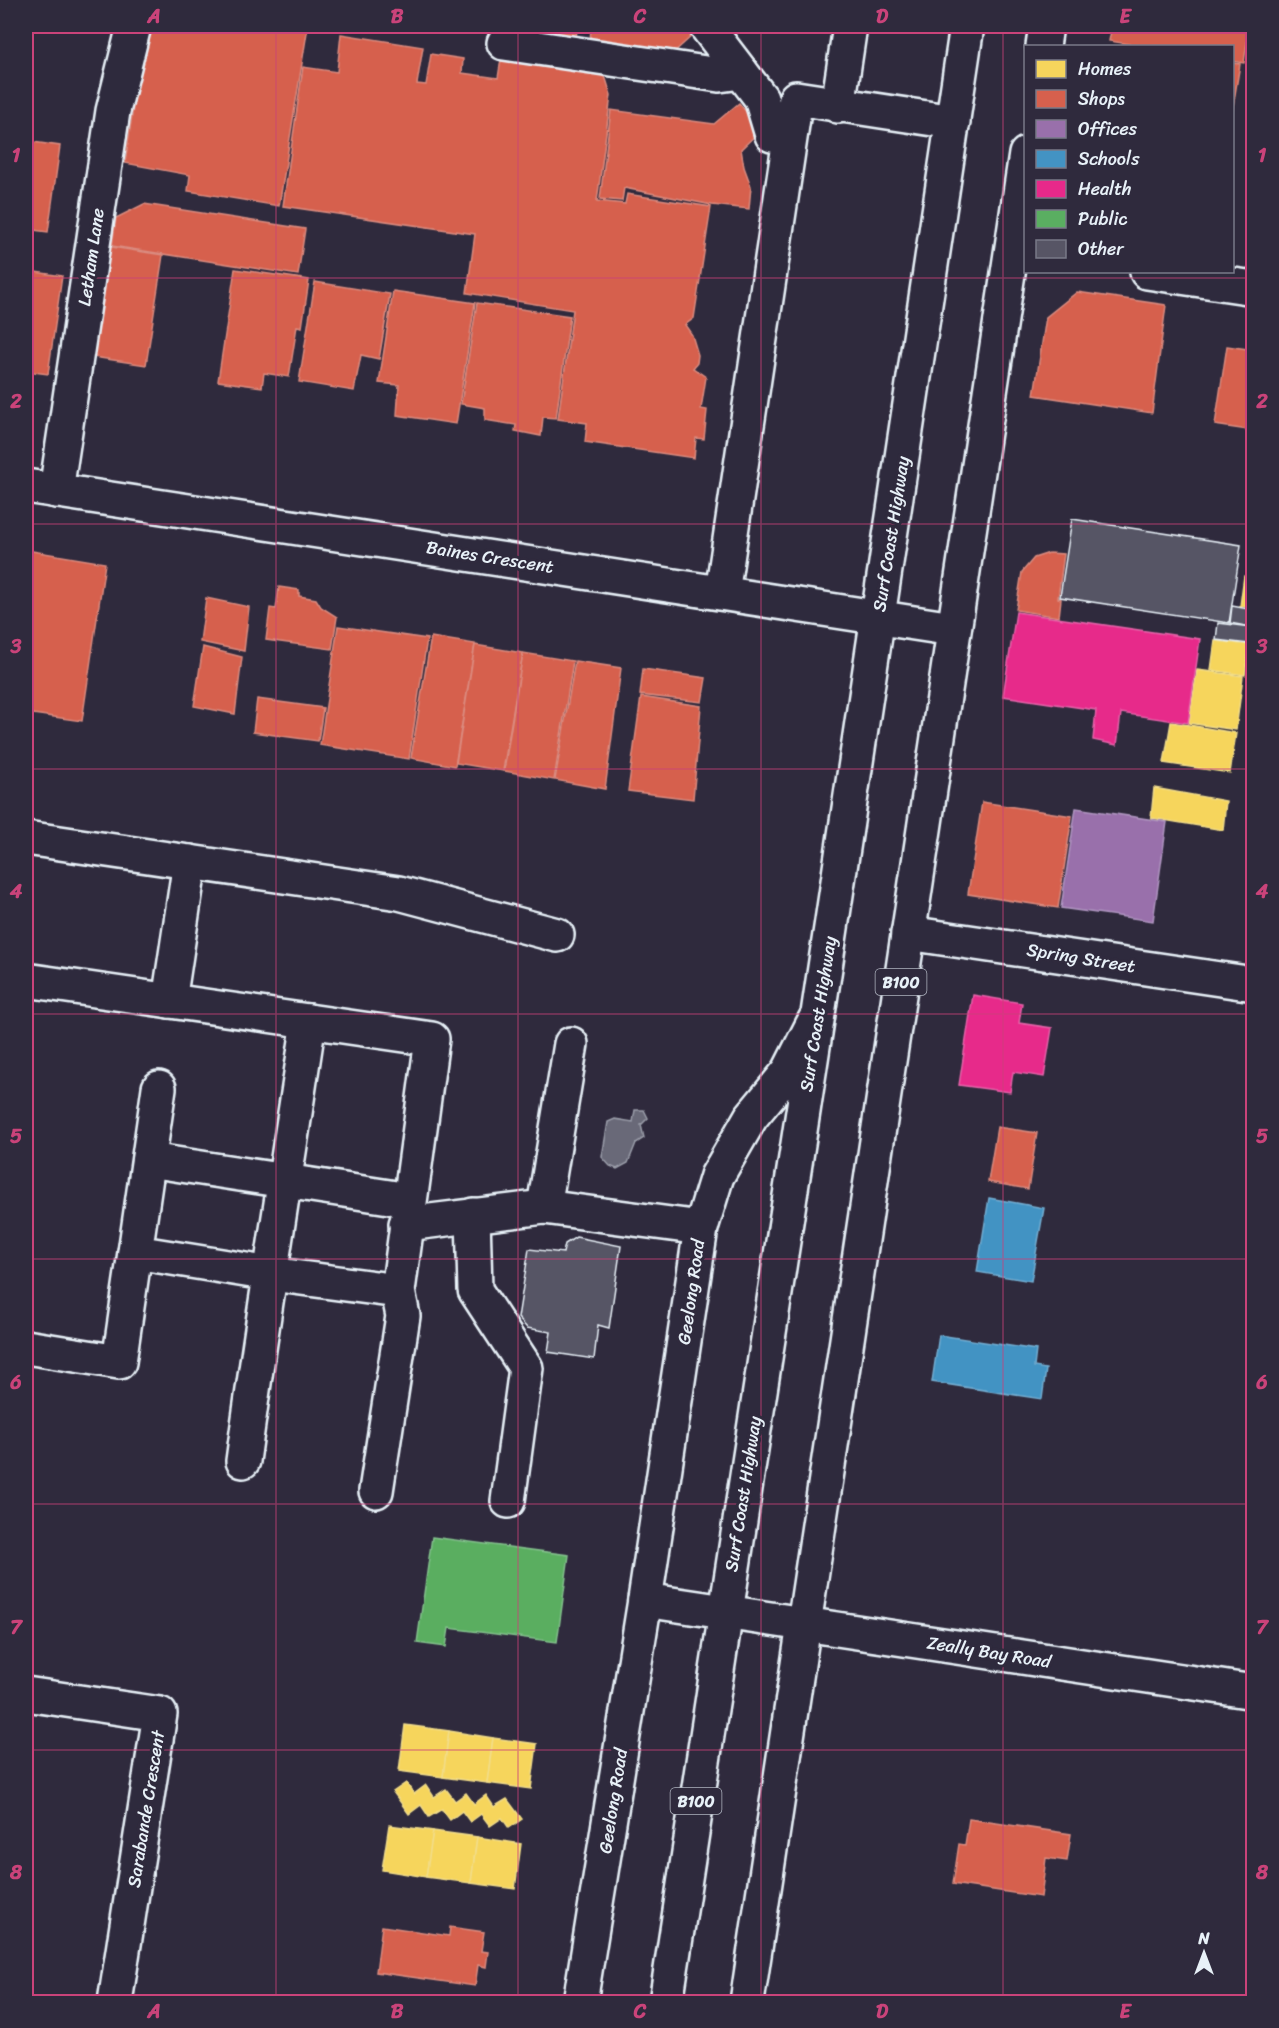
<svg xmlns="http://www.w3.org/2000/svg" width="1279" height="2028" font-family="Sriracha,sans-serif">
	<style>
		.water { fill: #696978; stroke: #9c9fab; stroke-width: 1.5 }
		.homes { fill: #f6d55c; stroke: #f2dd8b; stroke-width: 1.5 }
		.shops { fill: #d6604d; stroke: #db8c80; stroke-width: 1.5 }
		.offices { fill: #9970ab; stroke: #b197c2; stroke-width: 1.5 }
		.schools { fill: #4393c3; stroke: #74afd3; stroke-width: 1.5 }
		.health { fill: #e7298a; stroke: #e765ab; stroke-width: 1.5 }
		.public { fill: #5aae61; stroke: #85c28e; stroke-width: 1.5 }
		.building { fill: #575565; stroke: #e8f1f8; stroke-width: 1.5 }
		.lines { fill: none; stroke-linecap: round; stroke-linejoin: round }
		.minor-casing { stroke: #e8f1f8; stroke-width: 38 }
		.major-casing { stroke: #e8f1f8; stroke-width: 38 }
		.minor { stroke: #2f2a3d; stroke-width: 33 }
		.major { stroke: #2f2a3d; stroke-width: 33 }
		.grid { fill: none; stroke: #ca437a; stroke-width: 1.5; stroke-opacity: 0.55 }
		.labels { text-anchor: middle; dominant-baseline: central; stroke-width: 6; stroke-linejoin: round; paint-order: stroke }
		.shield { fill: #2f2a3d; stroke: #b0b5c0; stroke-width: 1.5 }
		.shield-label { font-size: 16px; font-weight: bold; fill: #e8f1f8 }
		.street-label { font-size: 18px; fill: #e8f1f8; stroke: #2f2a3d }
		.neatline { fill: none; stroke: #ca437a; stroke-width: 2 }
		.grid-label { font-size: 20px; text-anchor: middle; font-weight: bold; fill: #ca437a }
	</style>
	<rect width="100%" height="100%" fill="#2f2a3d"/>
	<filter id="ink" filterUnits="userSpaceOnUse"><feTurbulence type="fractalNoise" baseFrequency=".0167" numOctaves="2"/><feDisplacementMap in="SourceGraphic" scale="12" xChannelSelector="R" yChannelSelector="G"/><feConvolveMatrix kernelMatrix="1 2 1 2 8 2 1 2 1" color-interpolation-filters="sRGB"/></filter>
	<g filter="url(#ink)">
		<!-- water -->
		<polygon class="water" points="635,1110 644,1110 648,1118 641,1125 644,1138 636,1143 628,1163 617,1169 610,1166 602,1157 608,1122 615,1119 633,1122"/>
		<!-- homes -->
		<g class="homes">
			<polygon points="1244,576 1254,576 1254,608 1240,606"/>
			<polygon points="1215,641 1249,645 1245,675 1211,670"/>
			<polygon points="1197,670 1243,676 1236,730 1189,723"/>
			<polygon points="1171,722 1236,733 1230,773 1164,763"/>
			<polygon points="1154,788 1226,801 1223,830 1151,818"/>
			<polygon points="405,1725 449,1731 443,1777 399,1771"/>
			<polygon points="449,1731 493,1738 487,1783 443,1777"/>
			<polygon points="493,1738 537,1744 531,1789 487,1783"/>
			<polygon points="406,1783 414,1794 426,1785 434,1797 446,1789 455,1801 466,1793 474,1804 486,1795 494,1807 507,1799 522,1819 509,1828 502,1818 490,1826 481,1814 470,1822 462,1811 450,1820 442,1809 429,1817 421,1805 409,1814 393,1792"/>
			<polygon points="389,1825 433,1831 426,1877 382,1870"/>
			<polygon points="433,1831 477,1837 471,1883 426,1877"/>
			<polygon points="477,1837 521,1844 515,1889 471,1883"/>
		</g>
		<!-- shops -->
		<g class="shops">
			<polygon points="145,26 308,26 279,206 188,191 190,175 125,163"/>
			<polygon points="534,26 577,26 576,41 533,35"/>
			<polygon points="591,26 685,26 693,35 672,54 590,43"/>
			<polygon points="1112,26 1237,26 1249,28 1244,63 1232,61 1232,46 1142,46 1109,41"/>
			<polygon points="341,34 423,47 417,84 426,85 431,54 463,59 462,73 498,78 502,53 592,67 606,79 611,95 597,201 625,204 627,194 711,207 694,318 685,325 692,335 698,355 697,363 693,368 706,377 701,409 707,410 704,439 696,438 694,458 585,442 587,423 558,419 573,310 467,293 475,234 283,206 303,67 337,72"/>
			<polygon points="1232,63 1240,64 1232,113"/>
			<polygon points="739,103 761,130 741,149 744,167 751,186 749,209 712,205 624,188 622,201 600,199 611,110 714,124"/>
			<polygon points="26,141 60,146 48,232 26,229"/>
			<polygon points="144,204 305,229 298,275 112,246 116,218"/>
			<polygon points="105,246 163,255 146,365 87,356"/>
			<polygon points="235,269 309,280 302,327 297,326 289,377 264,373 262,387 218,381"/>
			<polygon points="28,271 62,276 48,374 26,371 26,286"/>
			<polygon points="315,282 390,294 379,359 361,355 354,391 299,382"/>
			<polygon points="393,291 475,303 456,424 397,415 399,385 379,383"/>
			<polygon points="1077,292 1166,305 1152,413 1034,395 1046,317"/>
			<polygon points="477,303 570,316 556,418 543,417 541,436 515,431 516,425 485,420 485,408 461,404"/>
			<polygon points="1227,346 1254,350 1254,431 1215,425"/>
			<polygon points="26,550 105,563 82,721 26,713"/>
			<polygon points="1049,553 1064,554 1058,598 1061,599 1059,617 1016,610 1022,572 1034,558"/>
			<polygon points="279,587 299,590 299,596 316,599 321,607 337,617 332,649 266,640 270,608 276,609"/>
			<polygon points="206,598 249,607 244,651 200,642"/>
			<polygon points="338,626 427,639 409,759 320,745"/>
			<polygon points="431,637 475,644 455,766 411,758"/>
			<polygon points="475,645 523,653 503,771 456,763"/>
			<polygon points="203,647 242,657 235,714 194,706"/>
			<polygon points="523,653 573,661 554,780 504,771"/>
			<polygon points="575,661 621,668 605,789 555,780"/>
			<polygon points="643,669 706,678 702,702 640,695"/>
			<polygon points="641,697 701,706 693,799 628,791"/>
			<polygon points="257,699 323,708 318,741 253,732"/>
			<polygon points="982,802 1072,816 1058,908 968,894"/>
			<polygon points="997,1127 1037,1133 1028,1189 988,1182"/>
			<polygon points="969,1819 1071,1834 1067,1861 1046,1858 1041,1897 953,1884 959,1844 965,1845"/>
			<polygon points="382,1926 449,1936 450,1927 484,1932 481,1951 488,1952 486,1967 478,1965 475,1986 376,1972"/>
		</g>
		<!-- offices -->
		<polygon class="offices" points="1076,808 1167,822 1153,921 1061,908"/>
		<!-- schools -->
		<g class="schools">
			<polygon points="989,1198 1044,1208 1031,1281 977,1272"/>
			<polygon points="939,1335 1036,1350 1034,1367 1046,1369 1042,1399 932,1382"/>
		</g>
		<!-- health -->
		<g class="health">
			<polygon points="1016,612 1200,639 1188,723 1121,713 1117,745 1093,740 1096,710 1003,696"/>
			<polygon points="973,995 1022,1003 1019,1023 1052,1028 1044,1077 1013,1072 1010,1092 959,1085"/>
		</g>
		<!-- public -->
		<polygon class="public" points="432,1537 569,1555 557,1642 449,1628 446,1647 417,1643"/>
		<!-- building -->
		<g class="building">
			<polygon points="1072,519 1241,545 1229,623 1060,597"/>
			<polygon points="1232,606 1254,610 1251,627 1230,623"/>
			<polygon points="1218,623 1251,627 1249,644 1216,640"/>
			<polygon points="576,1237 621,1246 609,1328 598,1325 594,1359 548,1352 551,1332 527,1328 518,1318 529,1249 563,1253 565,1244"/>
		</g>
		<g class="lines">
			<defs>
				<g id="minor">
					<polyline points="706,26 761,98 772,135"/>
					<polyline points="504,43 719,75 741,72"/>
					<polyline points="838,106 850,26"/>
					<polyline points="1147,272 1254,288"/>
					<polyline points="26,486 953,629"/>
					<polyline points="56,491 113,111 134,26"/>
					<polyline points="722,593 796,98 953,122"/>
					<polyline points="26,838 399,893 557,935"/>
					<polyline points="908,933 1254,984"/>
					<polyline points="26,980 432,1039 398,1291 403,1316 376,1491"/>
					<polyline points="169,1001 190,862"/>
					<polyline points="149,1160 409,1200"/>
					<polyline points="544,1207 571,1044"/>
					<polyline points="473,1215 475,1290 526,1368 508,1501"/>
					<polyline points="406,1224 544,1207 701,1228"/>
					<polyline points="135,1252 271,1274 398,1291"/>
					<polyline points="26,1347 119,1362 159,1088"/>
					<path d="M243 1461C263 1314 287 1168 309 1021"/>
					<polyline points="645,1600 1254,1692"/>
					<polyline points="26,1694 160,1714 115,2002"/>
					<polyline points="580,2002 645,1600 701,1228 717,1176 751,1117 789,1071 815,1020"/>
				</g>
				<g id="major">
					<polyline points="1043,46 1046,26"/>
					<polyline points="666,2002 818,1014 967,26"/>
					<polyline points="747,2002 1026,154"/>
				</g>
			</defs>
			<!-- minor casing -->
			<use href="#minor" class="minor-casing"/>
			<!-- major casing -->
			<use href="#major" class="major-casing"/>
			<!-- minor -->
			<use href="#minor" class="minor"/>
			<!-- major -->
			<use href="#major" class="major"/>
		</g>
	</g>
	<!-- grid -->
	<path class="grid" d="M276 26V2002M518 26V2002M761 26V2002M1003 26V2002M26 278H1254M26 524H1254M26 769H1254M26 1014H1254M26 1259H1254M26 1504H1254M26 1750H1254"/>
	<g class="labels">
		<!-- shield labels -->
		<g class="shield">
			<rect x="875.5" y="969" width="51" height="26" rx="4.5"/>
			<rect x="670.5" y="1788" width="51" height="26" rx="4.5"/>
		</g>
		<g class="shield-label">
			<text x="901" y="982">B100</text>
			<text x="696" y="1801">B100</text>
		</g>
		<!-- street labels -->
		<g class="street-label">
			<text transform="translate(91 257) rotate(-82)">Letham Lane</text>
			<text transform="translate(891 534) rotate(-81)">Surf Coast Highway</text>
			<text transform="translate(490 557) rotate(9)">Baines Crescent</text>
			<text transform="translate(1081 958) rotate(9)">Spring Street</text>
			<text transform="translate(818 1014) rotate(-81)">Surf Coast Highway</text>
			<text transform="translate(691 1292) rotate(-82)">Geelong Road</text>
			<text transform="translate(743 1494) rotate(-81)">Surf Coast Highway</text>
			<text transform="translate(989 1652) rotate(9)">Zeally Bay Road</text>
			<text transform="translate(613 1801) rotate(-81)">Geelong Road</text>
			<text transform="translate(146 1809) rotate(-81)">Sarabande Crescent</text>
		</g>
	</g>
	<!-- margin -->
	<rect width="1279" height="2028" fill="none" stroke="#2f2a3d" stroke-width="66"/>
	<!-- legend -->
	<rect x="1024" y="45" width="210" height="228" fill="#2f2a3d" stroke="#797a88" stroke-width="1.5"/>
	<rect x="1036" y="60" width="30" height="18" fill="#f6d55c" stroke="#797a88" stroke-width="1.5"/>
	<text x="1078" y="75" font-size="18" fill="#e8f1f8">Homes</text>
	<rect x="1036" y="90" width="30" height="18" fill="#d6604d" stroke="#797a88" stroke-width="1.5"/>
	<text x="1078" y="105" font-size="18" fill="#e8f1f8">Shops</text>
	<rect x="1036" y="120" width="30" height="18" fill="#9970ab" stroke="#797a88" stroke-width="1.5"/>
	<text x="1078" y="135" font-size="18" fill="#e8f1f8">Offices</text>
	<rect x="1036" y="150" width="30" height="18" fill="#4393c3" stroke="#797a88" stroke-width="1.5"/>
	<text x="1078" y="165" font-size="18" fill="#e8f1f8">Schools</text>
	<rect x="1036" y="180" width="30" height="18" fill="#e7298a" stroke="#797a88" stroke-width="1.5"/>
	<text x="1078" y="195" font-size="18" fill="#e8f1f8">Health</text>
	<rect x="1036" y="210" width="30" height="18" fill="#5aae61" stroke="#797a88" stroke-width="1.5"/>
	<text x="1078" y="225" font-size="18" fill="#e8f1f8">Public</text>
	<rect x="1036" y="240" width="30" height="18" fill="#575565" stroke="#797a88" stroke-width="1.5"/>
	<text x="1078" y="255" font-size="18" fill="#e8f1f8">Other</text>
	<!-- north arrow -->
	<g transform="translate(1204 1953)" stroke="#2f2a3d" stroke-width="4.5" paint-order="stroke">
	<path d="M0-4.5L10 22L0 15L-10 22Z" fill="#e8f1f8"/>
	<text y="-9" font-size="16" font-weight="bold" text-anchor="middle" fill="#e8f1f8">N</text>
	</g>
	<rect x="33" y="33" width="1213" height="1962" class="neatline"/>
	<g class="grid-label">
		<text x="154" y="23">A</text>
		<text x="397" y="23">B</text>
		<text x="640" y="23">C</text>
		<text x="882" y="23">D</text>
		<text x="1125" y="23">E</text>
		<text x="16" y="162">1</text>
		<text x="1262" y="162">1</text>
		<text x="16" y="408">2</text>
		<text x="1262" y="408">2</text>
		<text x="16" y="653">3</text>
		<text x="1262" y="653">3</text>
		<text x="16" y="898">4</text>
		<text x="1262" y="898">4</text>
		<text x="16" y="1143">5</text>
		<text x="1262" y="1143">5</text>
		<text x="16" y="1389">6</text>
		<text x="1262" y="1389">6</text>
		<text x="16" y="1634">7</text>
		<text x="1262" y="1634">7</text>
		<text x="16" y="1879">8</text>
		<text x="1262" y="1879">8</text>
		<text x="154" y="2018">A</text>
		<text x="397" y="2018">B</text>
		<text x="640" y="2018">C</text>
		<text x="882" y="2018">D</text>
		<text x="1125" y="2018">E</text>
	</g>
</svg>
